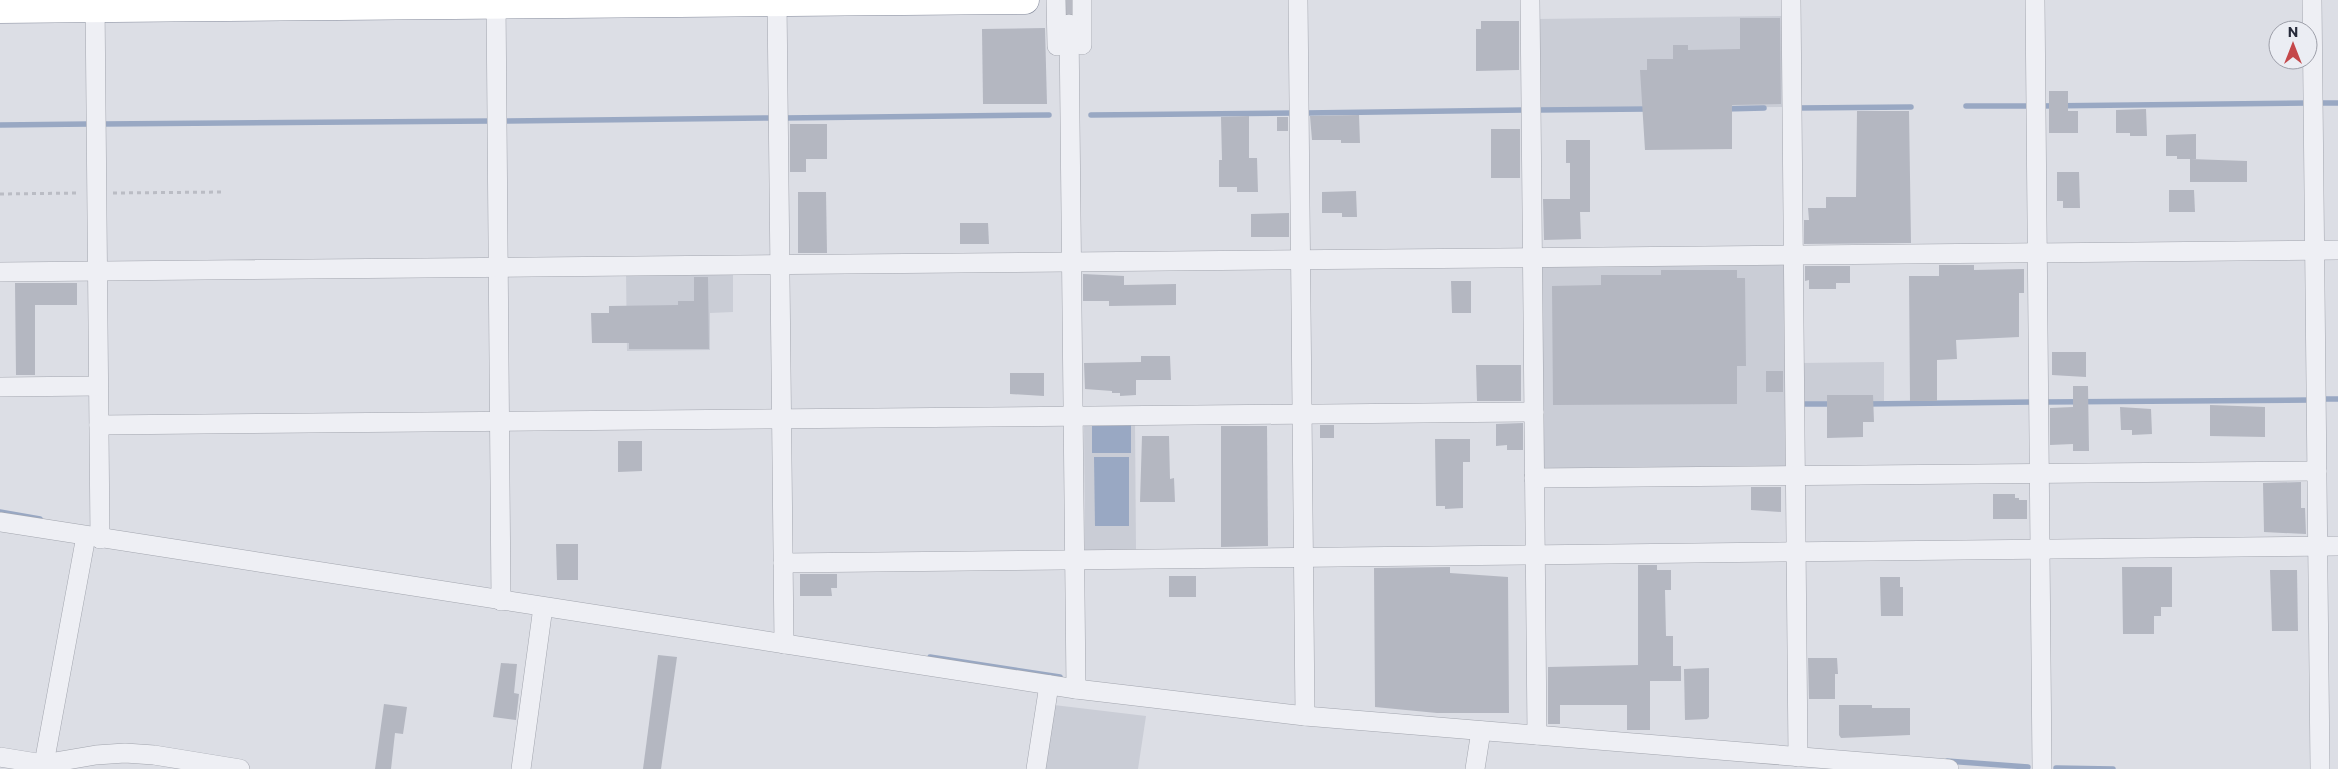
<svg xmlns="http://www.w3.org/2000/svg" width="2338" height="769" font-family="Commissioner,sans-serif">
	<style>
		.built { fill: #cacdd6 }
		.water { fill: #99a8c3 }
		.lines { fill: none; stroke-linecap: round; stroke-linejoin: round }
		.stream { stroke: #99a8c3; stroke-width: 5.5 }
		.building { fill: #b4b7c1 }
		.minor-tunnel { stroke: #b8bac3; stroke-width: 19; stroke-dasharray: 19 9; stroke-linecap: butt }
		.minor-casing { stroke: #a2a5ae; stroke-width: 20 }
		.trunk-casing { stroke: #848a9b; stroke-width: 29 }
		.path { stroke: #babcc4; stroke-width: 3; stroke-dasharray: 4 4; stroke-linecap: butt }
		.minor { stroke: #eeeff4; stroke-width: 19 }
		.trunk { stroke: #fff; stroke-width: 28 }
	</style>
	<rect width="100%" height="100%" fill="#dcdee5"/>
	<!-- built -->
	<g class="built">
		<polygon points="1786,16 1786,107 1536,109 1536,19"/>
		<polygon points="1788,261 1790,470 1540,473 1538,263"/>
		<polygon points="733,271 733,312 710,313 710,350 627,351 626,272"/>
		<polygon points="1884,362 1884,402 1800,403 1800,363"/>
		<polygon points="1084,420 1135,420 1136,551 1085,551"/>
		<polygon points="1054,705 1146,716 1138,769 1044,769"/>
	</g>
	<!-- water -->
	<g class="water">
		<rect x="1092" y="425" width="39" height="28"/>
		<polygon points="1094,457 1129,457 1129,526 1095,526"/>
	</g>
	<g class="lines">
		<!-- stream -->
		<g class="stream">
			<polyline points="2319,103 2338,103"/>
			<polyline points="1966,106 2030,106"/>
			<polyline points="2041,106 2308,103"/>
			<polyline points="1798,108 1911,107"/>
			<polyline points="1725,109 1764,108"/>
			<polyline points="1538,110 1648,109"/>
			<polyline points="1305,113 1524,110"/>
			<polyline points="1091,115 1294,113"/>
			<polyline points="784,118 1049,115"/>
			<polyline points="502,121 773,118"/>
			<polyline points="103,124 491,121"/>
			<polyline points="0,125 89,124"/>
			<polyline points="2322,399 2338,399"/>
			<polyline points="2045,402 2311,400"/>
			<polyline points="1800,404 1833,404"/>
			<polyline points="1867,404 2033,402"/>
			<polyline points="0,512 40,519"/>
			<polyline points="930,657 1060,677"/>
			<polyline points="1947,761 2028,767"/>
			<polyline points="2056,768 2113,769"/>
		</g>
	</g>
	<!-- building -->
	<g class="building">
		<polygon points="1740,18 1780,18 1781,104 1732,105 1732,149 1645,150 1640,70 1647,70 1647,59 1673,59 1673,45 1688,45 1688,50 1740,49"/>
		<polygon points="1481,21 1519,21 1519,70 1476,71 1476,29 1481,29"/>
		<polygon points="1045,28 1047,104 983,104 982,29"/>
		<polygon points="2049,91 2068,91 2068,111 2078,111 2078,133 2049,133"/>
		<polygon points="2146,109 2147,136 2130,136 2130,133 2116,133 2116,110"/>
		<polygon points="1857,111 1909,111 1911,243 1804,244 1804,220 1809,220 1808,208 1826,208 1826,197 1856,197"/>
		<polygon points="1359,115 1360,143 1341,143 1341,140 1312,140 1310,116"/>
		<polygon points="1249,116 1249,158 1257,158 1258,192 1237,192 1237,187 1219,187 1219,160 1222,160 1221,117"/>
		<rect x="1277" y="117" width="11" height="14"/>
		<polygon points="790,124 827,124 827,159 806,159 806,172 790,172"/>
		<rect x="1491" y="129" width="29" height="49"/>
		<polygon points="2196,134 2196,159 2177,159 2177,156 2166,156 2166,135"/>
		<polygon points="1566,140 1590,140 1590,212 1580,212 1581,239 1544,240 1543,199 1570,199 1570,163 1566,163"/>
		<polygon points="2190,159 2247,161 2247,182 2190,182"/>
		<polygon points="2057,172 2079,172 2080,208 2063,208 2063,201 2057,201"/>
		<polygon points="2169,190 2194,190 2195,212 2169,212"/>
		<polygon points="1356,191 1357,217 1342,217 1342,213 1322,213 1322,192"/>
		<polygon points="798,192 826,192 827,253 798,253"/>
		<polygon points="1289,213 1289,237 1251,237 1251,214"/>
		<polygon points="960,223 988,223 989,244 960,244"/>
		<polygon points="1939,265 1974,265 1974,270 2024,269 2024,293 2019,293 2019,337 1956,340 1957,359 1937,360 1937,401 1910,401 1909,276 1939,276"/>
		<polygon points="1805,266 1850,266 1850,283 1836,283 1836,289 1809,289 1809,280 1805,281"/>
		<polygon points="1661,270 1737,270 1737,278 1745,278 1746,366 1737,366 1737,404 1553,405 1552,286 1601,285 1601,275 1661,275"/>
		<polygon points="1083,274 1124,276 1124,285 1176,284 1176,305 1109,306 1109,301 1083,301"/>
		<polygon points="694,277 708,277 709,349 629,349 629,343 592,343 591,313 609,313 609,306 678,305 678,301 694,301"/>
		<polygon points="1451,281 1471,281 1471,313 1452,313"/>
		<polygon points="15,283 77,283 77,305 35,305 35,375 16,375"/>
		<polygon points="2052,352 2086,352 2086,377 2052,375"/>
		<polygon points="1141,356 1170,356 1171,380 1136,380 1136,395 1120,396 1120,393 1112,393 1112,391 1085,389 1084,363 1141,362"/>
		<polygon points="1476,365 1521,365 1521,401 1477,401"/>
		<rect x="1766" y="371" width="17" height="21"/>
		<polygon points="1010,373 1044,373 1044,396 1010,394"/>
		<polygon points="2073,386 2088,386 2089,451 2073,451 2073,444 2050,445 2050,408 2073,407"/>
		<polygon points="1827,395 1873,395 1874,422 1863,422 1863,437 1827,438"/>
		<polygon points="2210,405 2265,407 2265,437 2210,436"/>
		<polygon points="2120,407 2151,409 2152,434 2132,435 2132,430 2121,430"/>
		<polygon points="1523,423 1523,450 1507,450 1507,445 1496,446 1496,424"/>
		<rect x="1320" y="425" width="14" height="13"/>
		<polygon points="1221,426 1267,426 1268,546 1221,547"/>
		<polygon points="1142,436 1169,436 1170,479 1174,478 1175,502 1140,502"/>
		<polygon points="1435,439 1470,439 1470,462 1463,462 1463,508 1445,509 1445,506 1436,506"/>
		<polygon points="618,441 642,441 642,471 618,472"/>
		<polygon points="2301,482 2301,508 2305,508 2306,534 2264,532 2263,483"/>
		<polygon points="1751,487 1781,487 1781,512 1751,510"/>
		<polygon points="1993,494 2015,494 2015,498 2019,498 2019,500 2027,500 2027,519 1993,519"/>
		<polygon points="556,544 578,544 578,580 557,580"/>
		<polygon points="1638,565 1657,565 1657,570 1671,570 1671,590 1665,590 1666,636 1673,636 1673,666 1681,666 1681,681 1650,681 1650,730 1627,730 1627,705 1560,705 1560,724 1548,724 1548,667 1638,665"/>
		<polygon points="1450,567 1450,573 1508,577 1509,713 1437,713 1375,707 1374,568"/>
		<polygon points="2122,567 2172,567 2172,607 2161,607 2161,616 2154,616 2154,634 2123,634"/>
		<polygon points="2270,570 2297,570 2298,631 2272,631"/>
		<polygon points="800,574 837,574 837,588 831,588 832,596 800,596"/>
		<rect x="1169" y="576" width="27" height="21"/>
		<polygon points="1880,577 1900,577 1900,587 1903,587 1903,616 1881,616"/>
		<polygon points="658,655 677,657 661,769 643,769"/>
		<polygon points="1808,658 1837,658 1838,674 1835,674 1835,699 1809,699"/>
		<polygon points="501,663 517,664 514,693 519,694 516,720 493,717"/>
		<polygon points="1709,668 1709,717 1707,719 1685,720 1684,669"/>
		<polygon points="384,704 407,707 403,734 395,733 391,769 375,769"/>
		<polygon points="1839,705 1872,705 1872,708 1910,708 1910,735 1841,738 1839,735"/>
	</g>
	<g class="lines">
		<!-- minor-tunnel -->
		<polyline class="minor-tunnel" points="1069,0 1069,24"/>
		<defs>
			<g id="minor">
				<polyline points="95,0 100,539"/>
				<polyline points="496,0 501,601"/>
				<polyline points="777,0 784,644"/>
				<polyline points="1056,0 1057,46"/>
				<polyline points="1082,0 1082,45"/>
				<polyline points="1298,0 1305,716"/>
				<polyline points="1530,0 1537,735"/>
				<polyline points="1791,0 1798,757"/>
				<polyline points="2035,0 2042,769"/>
				<polyline points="2312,0 2320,769"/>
				<polyline points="1069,24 1076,689"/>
				<polyline points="0,272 2338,250"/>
				<polyline points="0,387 98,386"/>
				<polyline points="99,425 1534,412"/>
				<polyline points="1534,478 2317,471"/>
				<polyline points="0,522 1076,689 1305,716 1949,769"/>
				<polyline points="783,563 2338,546"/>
				<polyline points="0,757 43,764 96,755 125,753 154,755 240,769"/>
				<polyline points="43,769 86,536"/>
				<polyline points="521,769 543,607"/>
				<polyline points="1036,769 1049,685"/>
				<polyline points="1475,769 1481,731"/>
			</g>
			<polyline id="trunk" points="0,9 1025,0"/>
		</defs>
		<!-- minor casing -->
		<use href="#minor" class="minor-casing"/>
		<!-- trunk casing -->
		<use href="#trunk" class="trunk-casing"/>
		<!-- path -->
		<g class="path">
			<polyline points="113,193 225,192"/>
			<polyline points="0,194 79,193"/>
		</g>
		<!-- minor -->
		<use href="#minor" class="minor"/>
		<!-- trunk -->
		<use href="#trunk" class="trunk"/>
	</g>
	<!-- north arrow -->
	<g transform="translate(2293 45)"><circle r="24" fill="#ebedf3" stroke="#9d9fa9"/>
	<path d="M0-4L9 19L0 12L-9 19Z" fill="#c4474a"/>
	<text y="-8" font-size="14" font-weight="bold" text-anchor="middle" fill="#272b3a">N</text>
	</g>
</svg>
